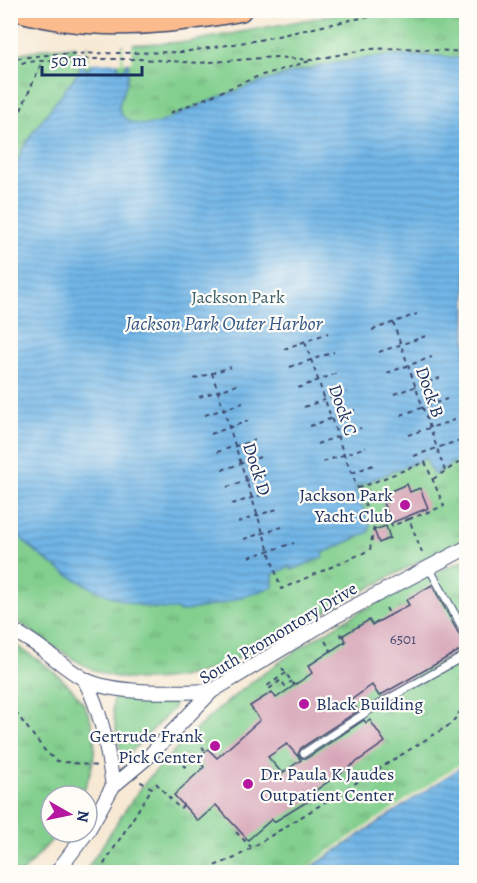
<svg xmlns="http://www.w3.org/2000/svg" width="477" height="883" font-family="Alegreya,serif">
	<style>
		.grass { fill: #82cf8e; stroke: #4e7f76; stroke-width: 1.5 }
		.park { fill: url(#park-tufts); stroke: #4e7f76; stroke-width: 1.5 }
		.water { fill: url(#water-rules); stroke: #4672a2; stroke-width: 1.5 }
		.pier { fill: #f7e9d4 }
		.building { fill: #d4a0b4; fill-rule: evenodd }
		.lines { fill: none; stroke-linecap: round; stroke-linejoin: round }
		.service-casing { stroke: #3c4b70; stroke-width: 9 }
		.minor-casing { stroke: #3c4b70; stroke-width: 16 }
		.primary-casing { stroke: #3c4b70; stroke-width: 25 }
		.path { stroke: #3c4b70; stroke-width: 2; stroke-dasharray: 4.5 4.5; stroke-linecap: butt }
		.service { stroke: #fff; stroke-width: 7 }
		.minor { stroke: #fff; stroke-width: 14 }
		.primary { stroke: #fbbb8c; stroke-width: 22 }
		.poi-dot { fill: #b5179e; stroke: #fdfcf7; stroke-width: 2 }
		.labels { text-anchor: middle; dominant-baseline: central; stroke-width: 4.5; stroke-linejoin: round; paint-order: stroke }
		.number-label { font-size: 15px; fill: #494b74 }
		.park-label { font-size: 18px; fill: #3a5f6c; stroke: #fdfcf7 }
		.street-label { font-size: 18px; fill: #1b2f5e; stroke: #fdfcf7 }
		.poi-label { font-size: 18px; fill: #1b2f5e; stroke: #fdfcf7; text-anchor: end }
		.water-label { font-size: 20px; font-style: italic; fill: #355887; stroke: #fdfcf7 }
	</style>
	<defs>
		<pattern id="park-tufts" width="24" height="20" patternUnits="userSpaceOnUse" patternTransform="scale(1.5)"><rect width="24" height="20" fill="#82cf8e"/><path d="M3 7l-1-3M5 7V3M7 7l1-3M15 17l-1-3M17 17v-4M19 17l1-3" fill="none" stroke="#6aa877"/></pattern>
		<pattern id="water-rules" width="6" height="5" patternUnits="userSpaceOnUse" patternTransform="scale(1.5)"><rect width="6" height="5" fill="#71b6e7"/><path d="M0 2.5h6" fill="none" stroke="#5c94be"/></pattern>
	</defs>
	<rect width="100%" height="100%" fill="#fdfcf7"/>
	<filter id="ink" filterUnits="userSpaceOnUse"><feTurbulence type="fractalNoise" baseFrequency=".0167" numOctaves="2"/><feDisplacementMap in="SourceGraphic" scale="12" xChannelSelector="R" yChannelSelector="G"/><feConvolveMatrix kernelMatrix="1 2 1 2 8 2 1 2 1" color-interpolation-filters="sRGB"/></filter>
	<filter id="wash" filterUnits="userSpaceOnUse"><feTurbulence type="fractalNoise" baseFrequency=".008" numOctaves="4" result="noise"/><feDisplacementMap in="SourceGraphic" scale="24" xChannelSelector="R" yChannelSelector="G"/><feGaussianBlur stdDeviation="1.35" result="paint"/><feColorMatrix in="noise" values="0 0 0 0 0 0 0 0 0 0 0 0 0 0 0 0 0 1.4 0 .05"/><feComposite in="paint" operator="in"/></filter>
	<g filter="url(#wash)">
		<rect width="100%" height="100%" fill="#f7e9d4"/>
		<!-- grass -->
		<path class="grass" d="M118 696 175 700 173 709 125 758 121 755C120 742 109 707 114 697Z"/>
		<!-- park -->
		<g class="park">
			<path d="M353 11H466V538C420 560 374 585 329 610 260 647 191 696 108 675 79 668 39 634 11 618V55L47 48 187 42Z"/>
			<path d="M466 559V763L305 872H84C107 842 124 807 149 778 234 680 348 611 466 559Z"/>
			<path d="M10 642C73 680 119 718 81 796H51V832H59L23 872H11Z"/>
		</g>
		<!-- water -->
		<g class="water">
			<path d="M80 11H84L83 66 87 70 91 66 92 11H119L118 67 122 71 126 67 129 11C129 33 131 58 127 81 126 89 116 104 120 112 127 125 144 126 157 124 255 79 357 44 466 59V455L433 475 426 458 355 487 370 525 369 532 323 553V557L292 570 290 567 273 574V587L221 604 179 612 178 609C120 612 49 570 11 528V182L21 152 33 132 80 70Z"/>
			<polygon points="466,763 466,872 305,872"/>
		</g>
		<!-- pier -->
		<g class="pier">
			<polygon points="77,10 87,10 86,63 77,63"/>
			<polygon points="89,10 122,10 121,62 88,63"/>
			<polygon points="124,10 132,10 132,62 123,62"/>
			<polygon points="466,760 466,763 302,872 328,852"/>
		</g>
		<g id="blocks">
			<!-- building -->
			<g class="building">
				<polygon points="407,484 410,492 420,488 428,508 391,523 383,503 389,501 386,493"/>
				<polygon points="386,526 390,538 379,543 374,530"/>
				<path d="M432 585 466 647 379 696 372 685 351 700 358 711 301 748 298 754 302 758H307L364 720 366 723 370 720 385 742 315 791 318 795 274 822 272 819 248 840 216 805 198 821 174 795 204 767 197 759 208 749 217 758 260 720 250 706 272 692 276 698 312 673 308 666 346 641 343 635 369 620 372 625 409 605 406 600ZM287 744 301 760 282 773 268 757Z"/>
			</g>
		</g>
	</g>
	<g filter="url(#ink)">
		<use href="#blocks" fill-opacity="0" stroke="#3c4b70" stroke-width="1.5"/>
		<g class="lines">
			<defs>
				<g id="service">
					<polyline points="428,566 466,634"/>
					<polyline points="304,753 379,704 466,655"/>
				</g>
				<g id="minor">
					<path d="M10 630C39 642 58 664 84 679 112 695 179 692 212 691"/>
					<path d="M84 679C103 714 107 748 113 786"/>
					<polyline points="87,832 113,786 150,755 212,691 336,616 466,548"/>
					<polyline points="57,872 87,832"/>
				</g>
				<path id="primary" d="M19 10C93 31 165 24 240 10"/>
			</defs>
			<!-- service casing -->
			<use href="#service" class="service-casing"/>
			<!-- minor casing -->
			<use href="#minor" class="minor-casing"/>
			<!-- primary casing -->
			<use href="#primary" class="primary-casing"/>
			<!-- path -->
			<g class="path">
				<polyline points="465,10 466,11"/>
				<polyline points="10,64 19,58 57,54 183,52 259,40 355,19 421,10"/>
				<polyline points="10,76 17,65 25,62 70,59 140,59 199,63 275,57 312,60 369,49 402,48 466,52"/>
				<polyline points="170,113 259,76 310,61"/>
				<polyline points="10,135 41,64"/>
				<polyline points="393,322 445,471"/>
				<polyline points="372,330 417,314"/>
				<polyline points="284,349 328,333"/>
				<polyline points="379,352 426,336"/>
				<polyline points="290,367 334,352"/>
				<polyline points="212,373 281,589 370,550 374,526 344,455 305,342"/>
				<polyline points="387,373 432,357"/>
				<polyline points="194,379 231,367"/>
				<polyline points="298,388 340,372"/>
				<polyline points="394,394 440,378"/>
				<polyline points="199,397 237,385"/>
				<polyline points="304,407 347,392"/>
				<polyline points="205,415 243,403"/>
				<polyline points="401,415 447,399"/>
				<polyline points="310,426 355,410"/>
				<polyline points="211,434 248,421"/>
				<polyline points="408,435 454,420"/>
				<polyline points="317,444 361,428"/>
				<polyline points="217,452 255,440"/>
				<polyline points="414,456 460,440"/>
				<polyline points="323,462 366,447"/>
				<polyline points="222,470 260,457"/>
				<polyline points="352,473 373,465"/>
				<polyline points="433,479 466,458"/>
				<polyline points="227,487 265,475"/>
				<polyline points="232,504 271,492"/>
				<polyline points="409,519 392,526 380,496 359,488 425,462 444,506 409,519 423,555"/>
				<polyline points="238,522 277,509"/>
				<polyline points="244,539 282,527"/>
				<polyline points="249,557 294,543"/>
				<polyline points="386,608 390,615"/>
				<polyline points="340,633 346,644"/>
				<polyline points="325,641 332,652"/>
				<polyline points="282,668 294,685"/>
				<polyline points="286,673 267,686 269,689 281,680 285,686 292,681"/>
				<polyline points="10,705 46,752 57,761 97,766"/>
				<polyline points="177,759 185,767 204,749 197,740"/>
				<polyline points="190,762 199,762"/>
				<polyline points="156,783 180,809 183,805"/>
				<polyline points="236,832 251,847"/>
				<polyline points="99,872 152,788 139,781"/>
				<polyline points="198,872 235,858 451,724 466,704"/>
			</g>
			<!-- service -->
			<use href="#service" class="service"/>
			<!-- minor -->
			<use href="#minor" class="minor"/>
			<!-- primary -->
			<use href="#primary" class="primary"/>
		</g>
	</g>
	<!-- markers -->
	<g class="poi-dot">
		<circle cx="405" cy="505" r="6"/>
		<circle cx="304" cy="704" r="6"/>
		<circle cx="215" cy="746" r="6"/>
		<circle cx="248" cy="784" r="6"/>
	</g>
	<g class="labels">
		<!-- number labels -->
		<g class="number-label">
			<text x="403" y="639">6501</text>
		</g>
		<!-- park labels -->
		<g class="park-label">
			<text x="238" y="297">Jackson Park</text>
		</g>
		<!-- street labels -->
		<g class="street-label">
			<text transform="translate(430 392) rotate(71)">Dock B</text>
			<text transform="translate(343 410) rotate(71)">Dock C</text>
			<text transform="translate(257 469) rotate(72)">Dock D</text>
			<text transform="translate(278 633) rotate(-31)">South Promontory Drive</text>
		</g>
		<!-- poi labels -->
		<g class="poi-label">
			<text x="393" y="495">Jackson Park<tspan x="393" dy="21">Yacht Club</tspan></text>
			<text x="316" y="704" text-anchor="start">Black Building</text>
			<text x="203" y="736">Gertrude Frank<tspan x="203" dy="21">Pick Center</tspan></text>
			<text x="260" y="774" text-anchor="start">Dr. Paula K Jaudes<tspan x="260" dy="21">Outpatient Center</tspan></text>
		</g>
		<!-- water labels -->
		<g class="water-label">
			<text x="224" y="323">Jackson Park Outer Harbor</text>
		</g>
	</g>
	<!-- margin -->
	<rect width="477" height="883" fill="none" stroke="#fdfcf7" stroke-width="36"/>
	<!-- north arrow -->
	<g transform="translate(69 814) rotate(99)"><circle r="28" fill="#fdfcf7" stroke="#a3aaba" stroke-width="1.5"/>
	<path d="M0-4.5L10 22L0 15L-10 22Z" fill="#b5179e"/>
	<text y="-9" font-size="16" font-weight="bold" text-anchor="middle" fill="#1b2f5e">N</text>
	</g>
	<!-- scale -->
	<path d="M42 66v9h100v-9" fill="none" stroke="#1b2f5e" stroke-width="3"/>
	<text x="51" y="66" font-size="18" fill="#1b2f5e" stroke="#fdfcf7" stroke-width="4.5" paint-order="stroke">50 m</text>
</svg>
